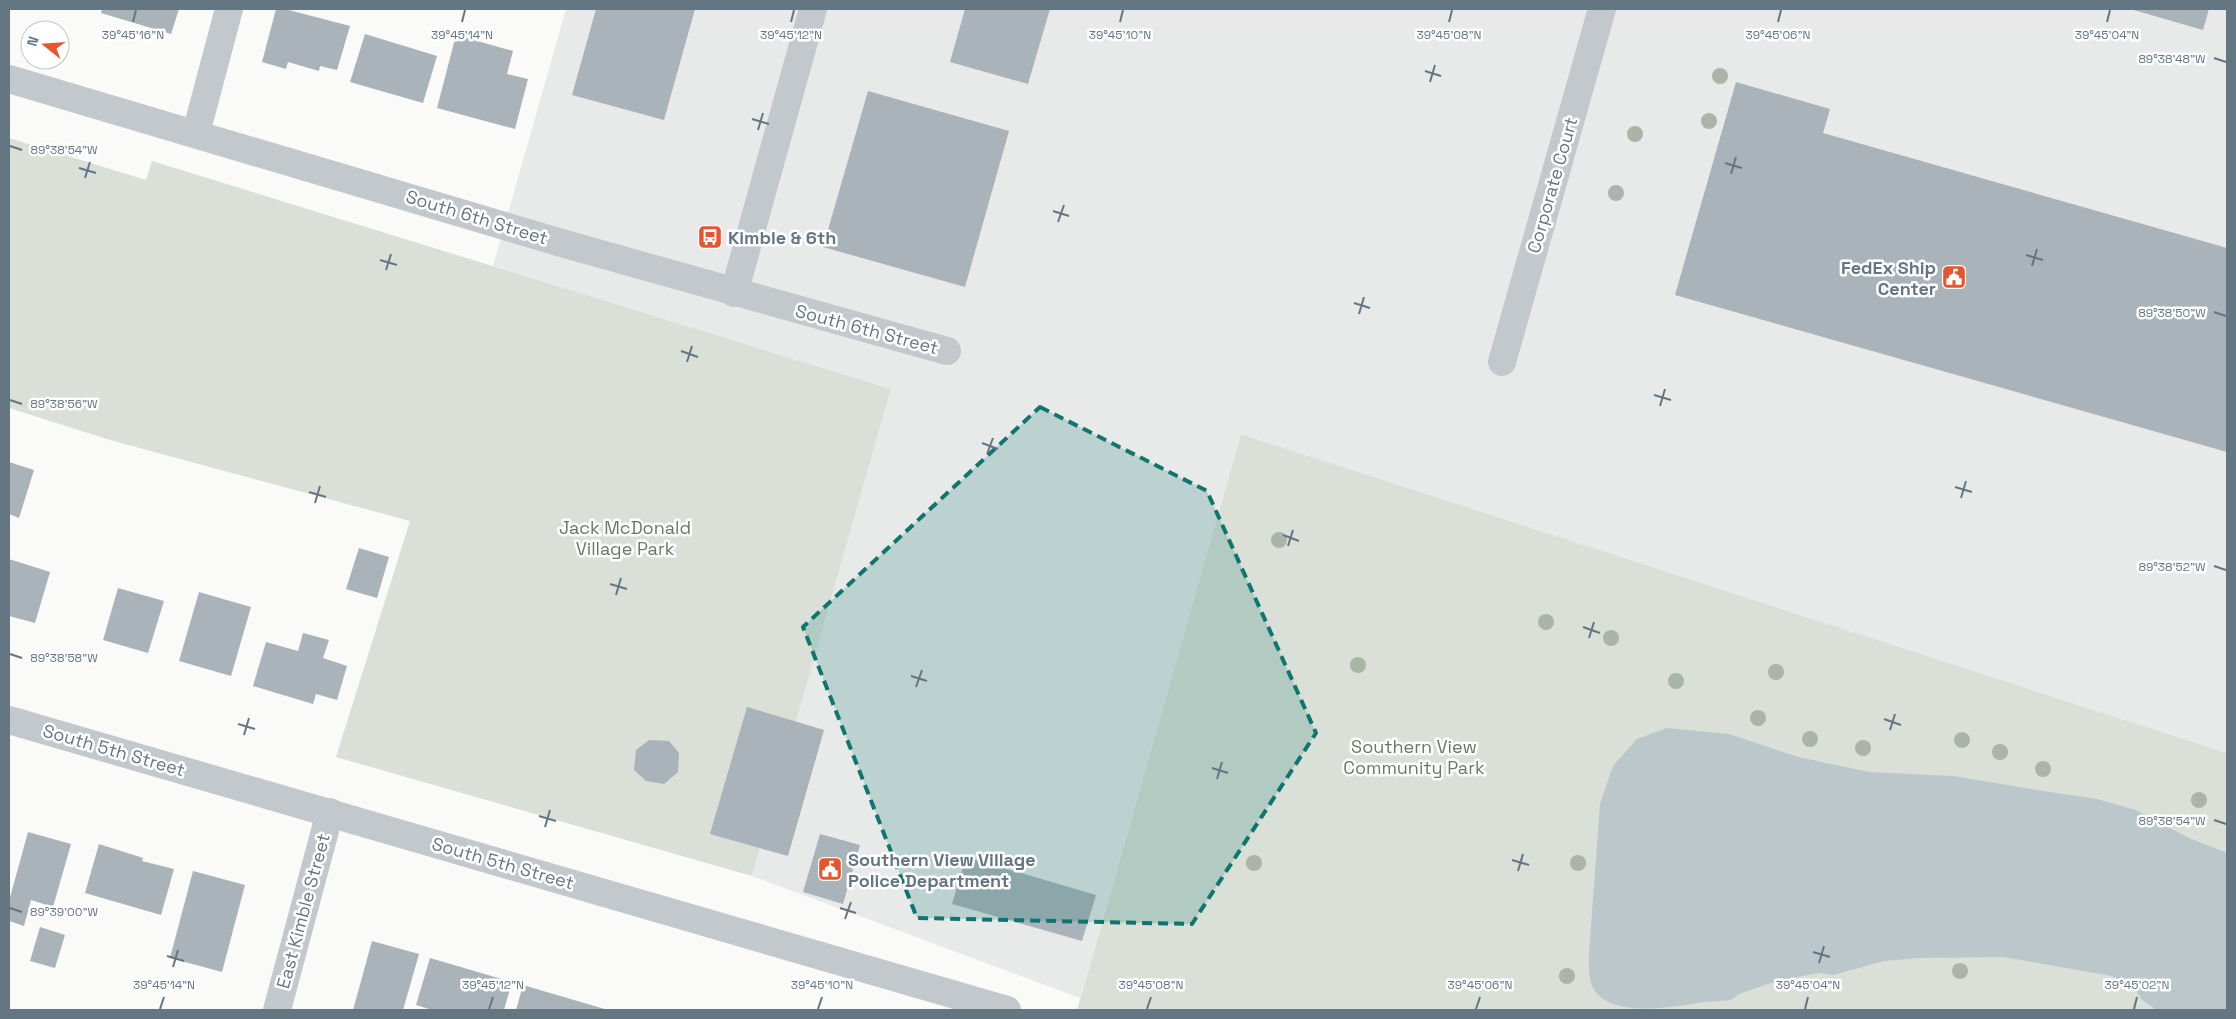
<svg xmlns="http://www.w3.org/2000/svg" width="2236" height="1019" font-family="'Space Grotesk',sans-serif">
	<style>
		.built { fill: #e8e9e9 }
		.green { fill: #dadfd7 }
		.water { fill: #bbc7cb }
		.building { fill: #aab3b9 }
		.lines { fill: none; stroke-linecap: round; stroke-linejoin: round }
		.street { stroke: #c3c8cc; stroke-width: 28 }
		.tree { fill: #aab4a7 }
		.marked { fill: #0f766e; fill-opacity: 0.2; stroke: #0f766e; stroke-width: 4; stroke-dasharray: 10 6; stroke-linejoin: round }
		.ticks { fill: none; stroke: #657683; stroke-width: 2 }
		.labels { text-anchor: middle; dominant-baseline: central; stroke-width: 5; stroke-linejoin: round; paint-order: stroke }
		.street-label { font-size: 18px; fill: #657683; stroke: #fff }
		.poi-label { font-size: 18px; font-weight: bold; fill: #657683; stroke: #fff; text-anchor: start }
		.park-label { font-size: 18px; fill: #687a64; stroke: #fff }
		.ticks-label { font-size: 12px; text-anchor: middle; fill: #657683; stroke: #fff; stroke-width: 5; stroke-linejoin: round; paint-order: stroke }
	</style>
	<rect width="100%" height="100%" fill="#fafaf8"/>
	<!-- built -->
	<polygon class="built" points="566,9 2227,9 2227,753 1241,434 1080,998 752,876 891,389 493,266"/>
	<!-- green -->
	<g class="green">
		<polygon points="9,138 146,180 152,161 891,389 752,876 336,757 410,521 110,440 9,408"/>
		<polygon points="1241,434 2227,753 2227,1010 1077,1010"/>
	</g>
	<!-- water -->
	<path class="water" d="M1667 728 1729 734 1798 757 1869 772 1953 776 2043 791 2097 799 2136 810 2189 838 2227 853V1010H2157L2142 1000 2135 989 2112 976 2004 957 1919 958 1884 961 1833 975 1819 973 1777 981 1739 994 1731 1000C1722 1001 1713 1001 1704 1002 1674 1007 1610 1019 1593 988 1588 977 1589 965 1589 953L1600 804 1613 766 1637 739Z"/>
	<!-- building -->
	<g class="building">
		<polygon points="102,9 179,9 171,34 101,13"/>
		<polygon points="276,9 285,9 350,26 337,70 320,66 319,71 288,62 286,69 262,62"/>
		<polygon points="596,9 695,9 664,120 572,95"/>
		<polygon points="965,9 1050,9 1028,84 950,62"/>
		<polygon points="2130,9 2209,9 2203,30"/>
		<polygon points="365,34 437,56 423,103 350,82"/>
		<polygon points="456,35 513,51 507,74 528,79 515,129 437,108"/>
		<polygon points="1736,82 1830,109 1823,133 2227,248 2227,452 1675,295"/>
		<polygon points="868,91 1009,131 965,287 823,247"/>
		<polygon points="9,462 34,470 19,518 9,514"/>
		<polygon points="359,548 389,557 377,598 346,589"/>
		<polygon points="9,559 50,572 35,623 9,616"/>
		<polygon points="118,588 164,601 148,653 103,640"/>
		<polygon points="199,592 251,607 231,676 179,661"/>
		<polygon points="303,633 329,640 323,658 347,666 337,700 316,694 313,704 253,686 266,642 298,651"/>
		<polygon points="747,707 824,730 788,856 710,834"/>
		<polygon points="649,740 669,741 679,753 678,772 664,784 646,781 634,770 636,750"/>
		<polygon points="28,832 71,844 53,907 31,900 24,926 9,921 9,901"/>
		<polygon points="820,834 860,845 843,904 803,892"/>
		<polygon points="99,844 143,858 142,861 174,869 161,915 85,893"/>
		<polygon points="966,857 1096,895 1082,941 952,904"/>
		<polygon points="193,871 245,885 222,972 170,958"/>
		<polygon points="40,927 65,935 55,968 30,961"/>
		<polygon points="372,941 419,954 403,1010 353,1010"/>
		<polygon points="430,958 512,982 504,1010 429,1010 429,1009 416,1005"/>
		<polygon points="523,985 608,1010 516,1010"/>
	</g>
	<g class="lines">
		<!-- street -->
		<g class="street">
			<polyline points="9,79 565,244 947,351"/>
			<polyline points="196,133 229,9"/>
			<polyline points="734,293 813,9"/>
			<polyline points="1502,362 1602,9"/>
			<polyline points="9,720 1007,1010"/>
			<polyline points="277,1010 330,812"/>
		</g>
	</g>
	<!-- trees -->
	<g class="tree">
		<circle cx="1720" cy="76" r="8"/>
		<circle cx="1709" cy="121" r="8"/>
		<circle cx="1635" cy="134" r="8"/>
		<circle cx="1616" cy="193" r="8"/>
		<circle cx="1279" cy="540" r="8"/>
		<circle cx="1546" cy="622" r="8"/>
		<circle cx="1611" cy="638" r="8"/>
		<circle cx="1358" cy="665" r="8"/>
		<circle cx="1776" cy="672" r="8"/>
		<circle cx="1676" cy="681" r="8"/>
		<circle cx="1758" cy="718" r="8"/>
		<circle cx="1810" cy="739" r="8"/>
		<circle cx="1962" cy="740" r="8"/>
		<circle cx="1863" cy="748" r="8"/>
		<circle cx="2000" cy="752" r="8"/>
		<circle cx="2043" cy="769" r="8"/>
		<circle cx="2199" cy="800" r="8"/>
		<circle cx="1254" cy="863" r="8"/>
		<circle cx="1578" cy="863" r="8"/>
		<circle cx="1960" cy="971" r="8"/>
		<circle cx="1567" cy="976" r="8"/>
	</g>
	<!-- marked area -->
	<path class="marked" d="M1040 407 1207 491 1316 733 1192 924 917 918 803 627Z"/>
	<!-- ticks -->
	<path class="ticks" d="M133 22 136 10M462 22 465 10M791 22 794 10M1120 22 1123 10M1449 22 1452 10M1778 22 1781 10M2107 22 2110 10M2214 58 2226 62M1425 71 1441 76M1430 82 1435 65M752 119 769 124M758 130 763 113M10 146 22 150M1725 163 1742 168M79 168 96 173M1731 174 1736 157M85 178 90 162M1053 211 1069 216M1058 222 1064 205M2026 255 2043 260M380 260 397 265M2032 266 2037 249M386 270 391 254M1354 303 1370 308M2214 312 2226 316M1359 314 1364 297M681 351 698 357M687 362 692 346M1654 395 1671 400M10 400 22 404M1660 406 1665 389M982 443 998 449M987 454 993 438M1955 487 1972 492M309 492 326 497M1961 498 1966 481M315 503 320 486M1283 535 1299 541M1288 546 1293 530M2214 566 2226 570M610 584 627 589M616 595 621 578M1583 627 1600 633M1589 638 1594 622M10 654 22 658M911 676 927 681M916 687 922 670M1884 719 1901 725M238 724 255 729M1890 730 1895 714M244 735 249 718M1212 768 1228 773M1217 779 1222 762M539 816 556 821M2214 820 2226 824M545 827 550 810M1512 860 1529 865M1518 871 1523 854M10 908 22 912M840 908 856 913M845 919 851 902M1813 952 1830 957M167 956 184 961M1819 963 1824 946M173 967 178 950M160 1009 164 997M489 1009 493 997M818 1009 822 997M1147 1009 1151 997M1476 1009 1480 997M1805 1009 1808 997M2134 1009 2137 997"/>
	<!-- icons -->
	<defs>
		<symbol id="bus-square" viewBox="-11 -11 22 22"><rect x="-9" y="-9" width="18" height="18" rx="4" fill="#e4572e" stroke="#fff"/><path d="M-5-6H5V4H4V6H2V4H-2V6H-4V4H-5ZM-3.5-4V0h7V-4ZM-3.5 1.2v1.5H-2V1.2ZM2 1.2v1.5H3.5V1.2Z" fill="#fff"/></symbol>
		<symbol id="civic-square" viewBox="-11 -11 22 22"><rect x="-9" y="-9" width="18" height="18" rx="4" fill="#e4572e" stroke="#fff"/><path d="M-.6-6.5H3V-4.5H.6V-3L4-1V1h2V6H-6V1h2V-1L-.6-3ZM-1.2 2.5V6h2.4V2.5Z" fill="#fff"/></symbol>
	</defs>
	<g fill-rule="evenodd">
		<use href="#bus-square" x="696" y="223" width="28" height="28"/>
		<use href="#civic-square" x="1940" y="263" width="28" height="28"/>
		<use href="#civic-square" x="816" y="855" width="28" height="28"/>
	</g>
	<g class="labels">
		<!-- street labels -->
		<g class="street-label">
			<text transform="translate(1552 185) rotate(-74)">Corporate Court</text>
			<text transform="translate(477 217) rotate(17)">South 6th Street</text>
			<text transform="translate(867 329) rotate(15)">South 6th Street</text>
			<text transform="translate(114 750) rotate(16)">South 5th Street</text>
			<text transform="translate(503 863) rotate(16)">South 5th Street</text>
			<text transform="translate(303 911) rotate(-75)">East Kimble Street</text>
		</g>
		<!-- poi labels -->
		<g class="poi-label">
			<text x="728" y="237">Kimble &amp; 6th</text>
			<text x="1936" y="267" text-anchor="end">FedEx Ship<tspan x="1936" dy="21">Center</tspan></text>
			<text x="848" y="859">Southern View Village<tspan x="848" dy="21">Police Department</tspan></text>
		</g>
		<!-- park labels -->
		<g class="park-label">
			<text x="625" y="527">Jack McDonald<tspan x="625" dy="21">Village Park</tspan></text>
			<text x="1414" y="746">Southern View<tspan x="1414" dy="21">Community Park</tspan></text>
		</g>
	</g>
	<g class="ticks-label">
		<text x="133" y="39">39°45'16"N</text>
		<text x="462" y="39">39°45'14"N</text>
		<text x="791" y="39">39°45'12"N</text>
		<text x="1120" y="39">39°45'10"N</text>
		<text x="1449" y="39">39°45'08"N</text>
		<text x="1778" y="39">39°45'06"N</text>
		<text x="2107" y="39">39°45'04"N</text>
		<text x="2172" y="63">89°38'48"W</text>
		<text x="64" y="154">89°38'54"W</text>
		<text x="2172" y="317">89°38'50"W</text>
		<text x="64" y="408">89°38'56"W</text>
		<text x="2172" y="571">89°38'52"W</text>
		<text x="64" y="662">89°38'58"W</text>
		<text x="2172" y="825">89°38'54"W</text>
		<text x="64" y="916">89°39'00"W</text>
		<text x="164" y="989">39°45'14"N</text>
		<text x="493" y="989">39°45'12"N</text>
		<text x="822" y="989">39°45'10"N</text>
		<text x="1151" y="989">39°45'08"N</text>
		<text x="1480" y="989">39°45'06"N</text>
		<text x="1808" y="989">39°45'04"N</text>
		<text x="2137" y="989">39°45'02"N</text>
	</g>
	<!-- border -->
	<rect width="2236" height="1019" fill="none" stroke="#657683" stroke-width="20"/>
	<!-- north arrow -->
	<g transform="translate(45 45) rotate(287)"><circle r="24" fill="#ffffff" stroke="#c1c8cd"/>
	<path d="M0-4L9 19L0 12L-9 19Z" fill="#e4572e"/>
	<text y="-8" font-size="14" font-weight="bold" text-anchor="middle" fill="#657683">N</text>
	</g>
</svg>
